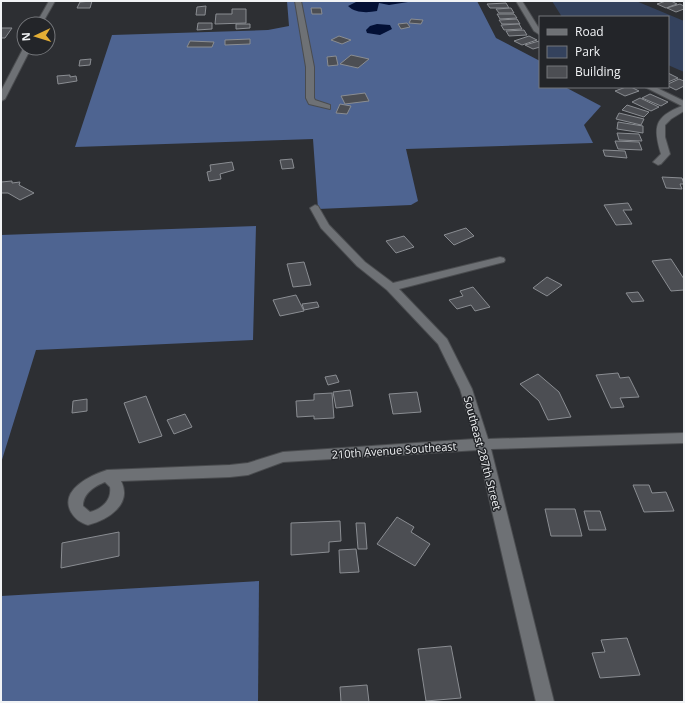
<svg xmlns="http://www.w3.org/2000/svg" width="685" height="703" font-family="'Open Sans',sans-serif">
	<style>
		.green { fill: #34425d }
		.forest { fill: #4e6491 }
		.water { fill: #031035 }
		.building { fill: #4c4e53; stroke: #8a8d92 }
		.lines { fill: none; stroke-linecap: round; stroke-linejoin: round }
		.minor-casing { stroke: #4a4c4f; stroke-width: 2 }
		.minor { fill: #6e7175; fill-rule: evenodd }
		.labels { text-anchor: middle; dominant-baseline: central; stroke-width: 3; stroke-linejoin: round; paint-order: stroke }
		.street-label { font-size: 11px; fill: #f1f3f5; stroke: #232529 }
	</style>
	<rect width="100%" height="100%" fill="#2d2f33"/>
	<!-- green -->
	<polygon class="green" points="552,1 636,1 684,21 684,72 668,65 668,17 562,17"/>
	<!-- forest -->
	<g class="forest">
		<polygon points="287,1 477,1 496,38 540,61 540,87 565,87 601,106 584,125 593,143 406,149 418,201 411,205 318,209 313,139 75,147 112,35 268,30 289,26"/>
		<polygon points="256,226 253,340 36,350 1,463 1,235"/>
		<polygon points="259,581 258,702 1,702 1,596"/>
	</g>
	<!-- water -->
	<g class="water">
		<path d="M358 1H407L408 2 389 5 379 3 377 11C367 13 355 13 348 6Z"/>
		<polygon points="377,24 390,25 392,29 380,35 367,33 366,30 370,26"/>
	</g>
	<!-- building -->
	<g class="building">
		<polygon points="92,1 90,8 77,8 80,2"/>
		<polygon points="666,1 671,1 677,4 666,8 657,4"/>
		<polygon points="506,3 509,8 490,8 487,4"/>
		<polygon points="680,4 684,6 684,9 676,12 667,8"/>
		<polygon points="206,6 205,15 196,15 197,7"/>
		<polygon points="311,8 321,8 322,14 312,14"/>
		<polygon points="511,8 514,13 499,13 496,9"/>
		<polygon points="232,9 246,9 246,23 215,24 216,14 232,14"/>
		<polygon points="497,14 514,14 517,18 500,19"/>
		<polygon points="411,19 423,20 421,24 409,23"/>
		<polygon points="517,19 520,24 502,24 499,20"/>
		<polygon points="198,23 212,23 212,29 197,30"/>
		<polygon points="407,23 410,27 401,29 398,24"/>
		<polygon points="236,24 250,24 250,28 236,29"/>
		<polygon points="519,24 522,29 504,30 501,25"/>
		<polygon points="1,28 12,28 5,38 1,38"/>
		<polygon points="524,30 527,35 509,36 506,31"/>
		<polygon points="339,36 351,40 342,44 331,40"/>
		<polygon points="529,36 537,40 522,45 514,41"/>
		<polygon points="250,39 250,44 225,45 225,40"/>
		<polygon points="190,41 214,42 212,47 187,47"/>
		<polygon points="539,41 540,47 533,49 525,45"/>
		<polygon points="351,55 369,59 358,68 340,64"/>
		<polygon points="336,56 338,65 328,66 327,57"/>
		<polygon points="91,59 90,65 79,66 80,60"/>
		<polygon points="668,73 678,78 668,82"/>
		<polygon points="70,75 70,77 76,76 77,81 58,84 57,76"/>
		<polygon points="679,79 684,81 684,86 676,90 668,86 668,84"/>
		<polygon points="626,87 631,87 639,91 625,96 615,91"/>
		<polygon points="365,93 369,101 345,104 341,96"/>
		<polygon points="650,94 668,102 661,106 642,98"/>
		<polygon points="640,98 659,107 651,111 632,102"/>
		<polygon points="340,104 351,106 347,114 336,113"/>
		<polygon points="627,105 649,112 644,117 622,110"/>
		<polygon points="619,113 644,119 641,125 616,119"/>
		<polygon points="618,122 643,126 643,133 617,129"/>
		<polygon points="617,133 639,134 642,141 619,140"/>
		<polygon points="615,141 639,142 642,150 618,149"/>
		<polygon points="603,150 625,151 627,158 605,156"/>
		<polygon points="292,159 294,168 282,169 280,160"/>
		<polygon points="232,162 234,170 220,174 221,179 209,181 207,172 211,171 210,165"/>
		<polygon points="662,177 682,178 684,184 680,184 682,189 666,188"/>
		<polygon points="12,181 12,183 20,182 19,185 34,193 20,200 8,193 1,193 1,182"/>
		<polygon points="628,203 632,210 623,210 632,224 616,225 604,205"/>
		<polygon points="466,228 474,236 454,245 444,235"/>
		<polygon points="404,236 414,247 396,253 386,241"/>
		<polygon points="671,259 684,279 684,290 671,291 652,261"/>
		<polygon points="304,262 311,285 293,287 287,264"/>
		<polygon points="547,277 562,285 547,296 533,288"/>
		<polygon points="473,287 490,307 475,311 471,305 457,309 449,300 463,296 460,291"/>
		<polygon points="638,292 644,301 632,302 626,293"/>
		<polygon points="296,295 304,311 280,316 273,300"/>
		<polygon points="317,302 319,307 304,310 302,304"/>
		<polygon points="618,373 620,378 629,377 639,397 620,398 624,407 611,408 596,375"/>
		<polygon points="538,374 559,392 571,417 548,420 539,401 520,384"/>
		<polygon points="336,375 339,382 328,385 325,377"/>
		<polygon points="350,390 353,406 336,408 333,392"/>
		<polygon points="417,392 421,412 393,414 389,394"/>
		<polygon points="332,393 334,418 314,419 314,416 297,417 296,401 314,400 314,394"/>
		<polygon points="146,396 162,436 139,443 124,403"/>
		<polygon points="87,399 87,411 72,413 73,401"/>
		<polygon points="185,414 192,427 174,434 167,420"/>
		<polygon points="633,485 649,485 652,493 666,492 674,511 644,512"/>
		<polygon points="545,509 575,509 582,536 551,536"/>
		<polygon points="584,511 600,511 606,530 589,530"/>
		<polygon points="397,517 414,527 411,532 430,544 415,566 377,544"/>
		<polygon points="340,521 341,541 329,542 329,552 291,555 291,523"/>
		<polygon points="356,523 365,523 367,549 358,549"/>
		<polygon points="119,532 119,556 61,568 62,543"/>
		<polygon points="356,549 359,572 340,573 339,550"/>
		<polygon points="627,638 640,675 600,678 592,653 605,652 601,640"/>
		<polygon points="451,646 461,698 426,701 418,649"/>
		<polygon points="367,685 369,702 341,702 340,687"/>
	</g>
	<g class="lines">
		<defs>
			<g id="minor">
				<polygon points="49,1 55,1 42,24 36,24"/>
				<polygon points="295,1 301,1 314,67 314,98 315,100 330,105 330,109 309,104 306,98 306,67"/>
				<polygon points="516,1 522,1 540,30 540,35 534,31"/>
				<polygon points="24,47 31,48 5,99 1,101 1,91"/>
				<path d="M645 87H655L684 101V111L671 119 665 125V137L670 154 661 164 658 165 653 162 661 154C653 127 654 117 682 106Z"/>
				<path d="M315 205 318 206 329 225 365 262 393 283 500 257 504 258 505 260 504 262 399 289 447 339 472 389 488 439 684 433V443L491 449 554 702H536L478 450 283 462 248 475 230 477 121 481C133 505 107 520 88 525 81 523 75 519 71 512 59 490 91 475 107 470L230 465 248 463 283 452 475 439 460 389 438 344 387 290 357 266 321 228 310 208ZM105 482 110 487C112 500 102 509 90 512L83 506C83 493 95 486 105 482Z"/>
			</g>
		</defs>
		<!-- minor casing -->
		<use href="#minor" class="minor-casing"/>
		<!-- minor -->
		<use href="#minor" class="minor"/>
	</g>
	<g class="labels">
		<!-- street labels -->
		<g class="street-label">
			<text transform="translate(394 450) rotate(-4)">210th Avenue Southeast</text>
			<text transform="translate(483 453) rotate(75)">Southeast 287th Street</text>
		</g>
	</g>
	<!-- border -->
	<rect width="685" height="703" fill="none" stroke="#f1f3f5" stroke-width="4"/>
	<!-- legend -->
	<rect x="539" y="16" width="130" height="72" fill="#232529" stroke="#75777b"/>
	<rect x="547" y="29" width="20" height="6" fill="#6e7175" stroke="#75777b"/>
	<text x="575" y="36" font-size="12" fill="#f1f3f5">Road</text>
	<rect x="547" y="46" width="20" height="12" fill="#34425d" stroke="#75777b"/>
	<text x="575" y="56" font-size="12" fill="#f1f3f5">Park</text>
	<rect x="547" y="66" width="20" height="12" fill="#4c4e53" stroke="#75777b"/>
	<text x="575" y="76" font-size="12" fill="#f1f3f5">Building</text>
	<!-- north arrow -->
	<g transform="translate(36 36) rotate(266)"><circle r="19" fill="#232529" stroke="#75777b"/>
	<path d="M0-3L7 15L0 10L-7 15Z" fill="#e3ae35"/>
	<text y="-6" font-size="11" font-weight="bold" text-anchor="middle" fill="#f1f3f5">N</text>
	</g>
</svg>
